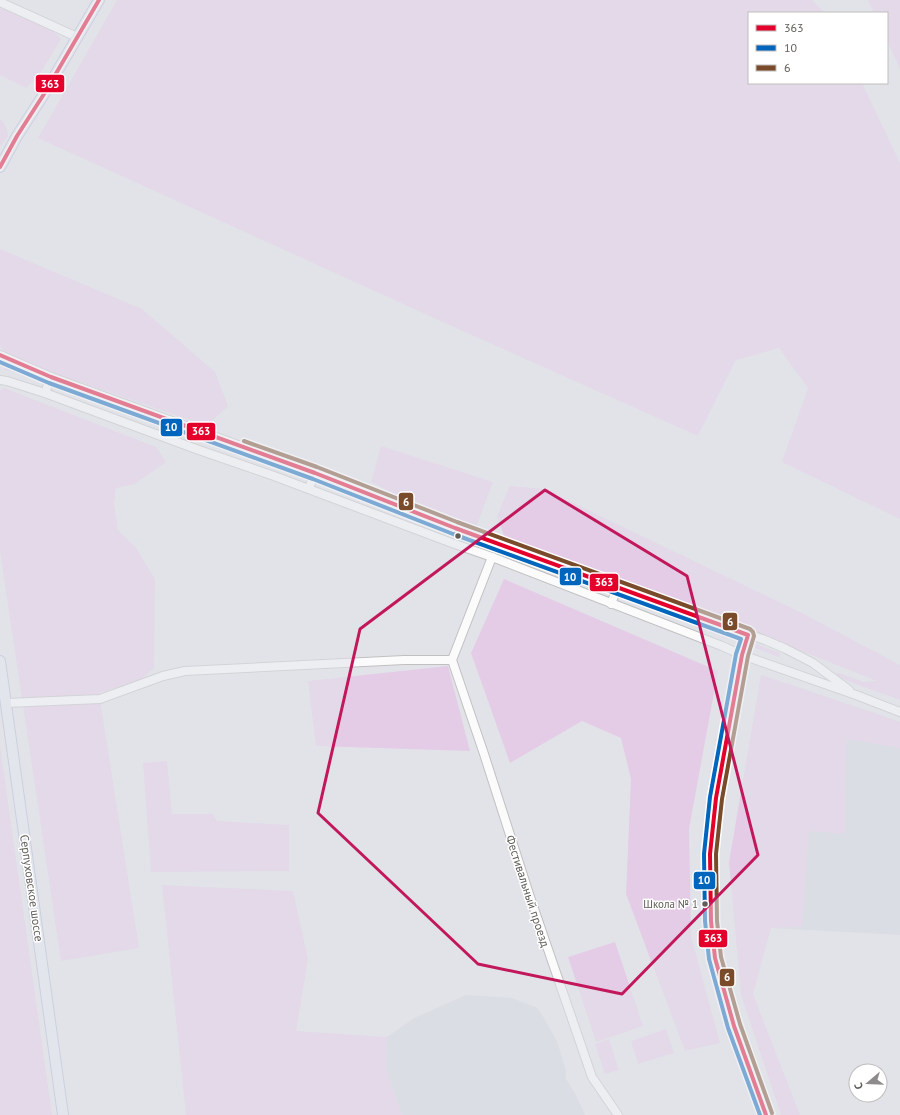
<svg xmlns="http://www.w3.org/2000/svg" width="900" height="1115" font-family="'PT Sans',sans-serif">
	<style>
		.education { fill: #d3d5dd }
		.green { fill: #e4cce6 }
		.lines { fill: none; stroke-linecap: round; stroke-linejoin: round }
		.minor-casing { stroke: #c1c0c1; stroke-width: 10 }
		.major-casing { stroke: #afb8d2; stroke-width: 12 }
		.minor { stroke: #fbfbfc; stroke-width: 8 }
		.major { stroke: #e5e6f2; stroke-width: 10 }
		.bus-1-casing { stroke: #fff; stroke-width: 7 }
		.bus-2-casing { stroke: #fff; stroke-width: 7 }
		.bus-3-casing { stroke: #fff; stroke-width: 7 }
		.bus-1 { stroke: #e4002b; stroke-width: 4 }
		.bus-2 { stroke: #0065bd; stroke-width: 4 }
		.bus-3 { stroke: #7a4b2a; stroke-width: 4 }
		.marked { fill: none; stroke: #c2185b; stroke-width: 3; stroke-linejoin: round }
		.bus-dot { fill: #615d58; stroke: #fff; stroke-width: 1.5 }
		.labels { text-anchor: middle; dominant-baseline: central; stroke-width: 3; stroke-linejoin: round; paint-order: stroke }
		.bus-label { font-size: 11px; fill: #615d58; stroke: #fff; text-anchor: end }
		.street-label { font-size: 12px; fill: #615d58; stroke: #fff }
		.line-badge { stroke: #fff; stroke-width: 1.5 }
		.badge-label { font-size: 11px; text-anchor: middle; font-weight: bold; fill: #fff }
	</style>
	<rect width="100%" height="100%" fill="#e2e3e9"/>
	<!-- education -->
	<g class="education">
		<polygon points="786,683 900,722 900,935 771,928"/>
		<polygon points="466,995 512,998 538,1008 557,1041 566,1071 566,1079 575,1093 585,1115 402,1115 386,1070 387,1037 414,1018"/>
	</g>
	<!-- green -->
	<g class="green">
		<polygon points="117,0 812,0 824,13 749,13 749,83 862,83 900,163 900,519 782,462 808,388 779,348 736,360 698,436 456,328 38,138"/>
		<polygon points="868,0 900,0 900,69 887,40 887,13 874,13"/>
		<polygon points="0,8 48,26 61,39 39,75 26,88 0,75"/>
		<path d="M0 119C6 124 7 129 8 136L0 146Z"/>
		<polygon points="0,249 142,309 215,372 228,406 207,426 45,370 4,352 0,346"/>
		<polygon points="5,365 42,378 41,382 4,369"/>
		<polygon points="56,384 275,464 274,468 55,387"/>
		<polygon points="4,388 156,447 166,462 135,484 116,488 114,504 118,530 136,548 155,579 154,668 140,680 99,693 139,948 61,961 0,551 0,391"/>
		<polygon points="381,446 493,482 473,535 371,482"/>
		<polygon points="279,466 305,476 304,479 277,469"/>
		<polygon points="319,481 447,529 446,532 318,484"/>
		<polygon points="510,486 544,489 800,612 900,665 900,700 850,682 837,676 837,674 839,673 864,682 877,681 814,656 506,541 497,516"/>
		<polygon points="461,535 608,589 607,593 459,538"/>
		<polygon points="504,579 718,671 689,829 691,936 720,1043 685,1051 626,894 631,779 621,738 582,721 510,763 471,653"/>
		<polygon points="622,594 725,633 724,636 620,598"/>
		<polygon points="756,644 780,653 779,657 755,648"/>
		<polygon points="448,666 470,751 316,746 308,681"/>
		<polygon points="761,675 900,722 900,748 846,739 845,834 809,831 802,927 771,928 753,994 800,1115 781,1115 741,995 729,862"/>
		<polygon points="0,746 52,1115 0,1115"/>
		<polygon points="167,761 172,814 213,814 217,821 289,825 289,871 151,872 143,763"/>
		<polygon points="162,885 293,891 308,959 296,1031 387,1037 386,1070 402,1115 186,1115"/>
		<polygon points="615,942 643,1026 596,1042 568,957"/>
		<polygon points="666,1029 674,1053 638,1064 631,1041"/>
		<polygon points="609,1039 619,1070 605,1074 595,1044"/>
	</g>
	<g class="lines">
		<defs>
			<g id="minor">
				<polyline points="0,2 77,37"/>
				<polyline points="0,355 51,377 315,473 455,528 765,640 786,649 813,663 849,690"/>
				<polyline points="0,380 7,381 45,393 196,449 274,476 452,543 492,557 722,646 742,655 856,695 900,712"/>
				<polyline points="45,393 51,377"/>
				<polyline points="309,488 315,473"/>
				<polyline points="492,557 452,660 484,754 530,897 592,1077 618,1115"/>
				<polyline points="611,604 617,588"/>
				<polyline points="748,635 742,655 716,798 710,854 711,921 715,958 734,1026 766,1115"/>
				<polyline points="6,703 100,699 163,676 185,671 404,660 452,660"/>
			</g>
			<g id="major">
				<polyline points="0,167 17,136 44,94 99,0"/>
				<polyline points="0,661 63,1115"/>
			</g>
		</defs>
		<!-- minor casing -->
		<use href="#minor" class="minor-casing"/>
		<!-- major casing -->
		<use href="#major" class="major-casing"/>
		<!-- minor -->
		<use href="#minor" class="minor"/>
		<!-- major -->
		<use href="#major" class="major"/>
		<defs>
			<g id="bus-1">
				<polyline points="0,167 17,136 44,94 99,0"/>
				<polyline points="0,355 51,377 315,473 455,528 748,635 742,655 716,798 710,854 711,921 715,958 734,1026 766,1115"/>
			</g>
			<polyline id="bus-2" points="0,362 49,383 313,479 453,534 741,639 736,654 710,797 704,854 705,921 709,959 728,1028 760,1115"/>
			<polyline id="bus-3" points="244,441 317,467 457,522 750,629 753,632 754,636 748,656 722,799 716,854 717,921 721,957 740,1024 772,1113"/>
		</defs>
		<!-- bus-1 casing -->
		<use href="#bus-1" class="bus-1-casing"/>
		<!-- bus-2 casing -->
		<use href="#bus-2" class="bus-2-casing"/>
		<!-- bus-3 casing -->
		<use href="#bus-3" class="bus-3-casing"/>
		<!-- bus-1 -->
		<use href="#bus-1" class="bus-1"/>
		<!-- bus-2 -->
		<use href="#bus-2" class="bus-2"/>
		<!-- bus-3 -->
		<use href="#bus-3" class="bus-3"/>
	</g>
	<!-- marked area -->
	<path d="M0 0H900V1115H0ZM545 490 687 576 758 855 622 994 478 964 318 813 360 629Z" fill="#e2e3e9" fill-opacity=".55" fill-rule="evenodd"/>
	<path class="marked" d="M545 490 687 576 758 855 622 994 478 964 318 813 360 629Z"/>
	<!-- markers -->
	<g class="bus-dot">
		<circle cx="458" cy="536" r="3.5"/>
		<circle cx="705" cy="904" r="3.5"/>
	</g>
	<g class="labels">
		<!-- bus labels -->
		<g class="bus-label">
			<text x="698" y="904">Школа № 1</text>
		</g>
		<!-- street labels -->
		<g class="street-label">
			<text transform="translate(32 888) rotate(82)">Серпуховское шоссе</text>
			<text transform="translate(528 891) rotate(72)">Фестивальный проезд</text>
		</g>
	</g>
	<g class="line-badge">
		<rect x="35" y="74" width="30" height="19" rx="4" fill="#e4002b"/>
		<rect x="160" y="418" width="23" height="19" rx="4" fill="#0065bd"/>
		<rect x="186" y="422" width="30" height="19" rx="4" fill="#e4002b"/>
		<rect x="398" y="492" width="16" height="19" rx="4" fill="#7a4b2a"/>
		<rect x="559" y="567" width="23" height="19" rx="4" fill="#0065bd"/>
		<rect x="589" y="573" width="30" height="19" rx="4" fill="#e4002b"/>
		<rect x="722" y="612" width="16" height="19" rx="4" fill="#7a4b2a"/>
		<rect x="693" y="871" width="23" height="19" rx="4" fill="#0065bd"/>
		<rect x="698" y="929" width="30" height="19" rx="4" fill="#e4002b"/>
		<rect x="719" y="968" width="16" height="19" rx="4" fill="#7a4b2a"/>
	</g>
	<g class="badge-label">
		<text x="50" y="88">363</text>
		<text x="171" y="431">10</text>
		<text x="201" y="435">363</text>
		<text x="406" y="506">6</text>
		<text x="570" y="581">10</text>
		<text x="604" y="586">363</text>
		<text x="730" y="626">6</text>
		<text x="704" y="884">10</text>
		<text x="713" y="942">363</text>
		<text x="727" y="981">6</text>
	</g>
	<!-- legend -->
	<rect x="748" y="12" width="140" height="72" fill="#ffffff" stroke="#c0bebc"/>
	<rect x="756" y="25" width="20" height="6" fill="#e4002b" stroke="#c0bebc"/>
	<text x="784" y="32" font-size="12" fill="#615d58">363</text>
	<rect x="756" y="45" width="20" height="6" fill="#0065bd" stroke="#c0bebc"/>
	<text x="784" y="52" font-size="12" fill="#615d58">10</text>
	<rect x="756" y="65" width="20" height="6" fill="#7a4b2a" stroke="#c0bebc"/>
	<text x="784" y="72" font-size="12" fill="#615d58">6</text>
	<!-- north arrow -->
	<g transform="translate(868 1083) rotate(251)"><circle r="19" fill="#ffffff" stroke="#c0bebc"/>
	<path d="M0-3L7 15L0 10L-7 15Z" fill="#8e8c8b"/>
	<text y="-6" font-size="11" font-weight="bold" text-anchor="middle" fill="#615d58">С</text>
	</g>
</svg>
